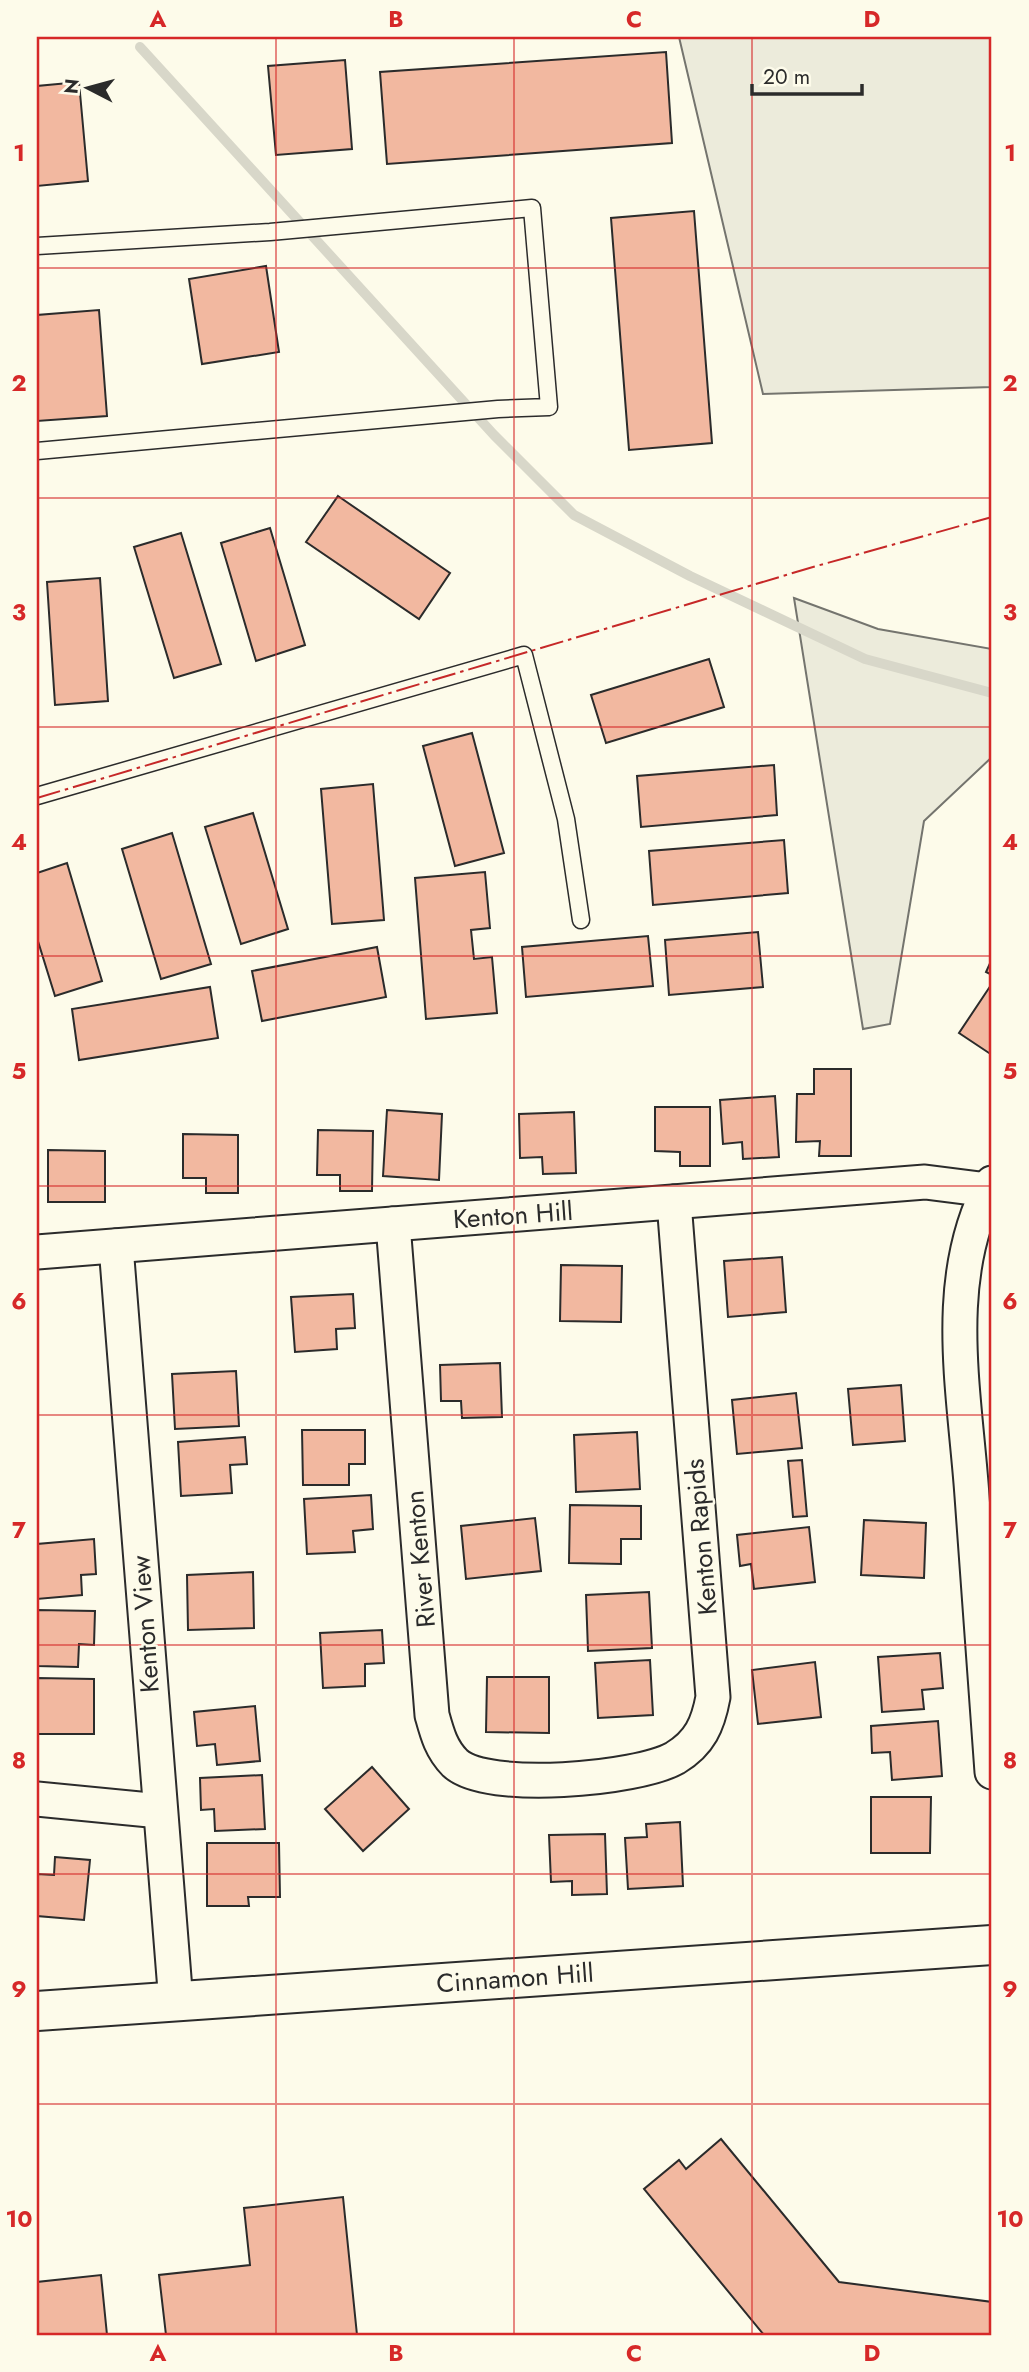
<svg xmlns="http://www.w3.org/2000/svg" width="1029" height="2372" font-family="Jost,sans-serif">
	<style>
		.green { fill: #ecebdb; stroke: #74746e; stroke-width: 2 }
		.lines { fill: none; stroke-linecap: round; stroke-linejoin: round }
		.stream { stroke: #d8d7c9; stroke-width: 10 }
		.building { fill: #f2b8a0; stroke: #2b2b2b; stroke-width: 2 }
		.lane-casing { stroke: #2b2b2b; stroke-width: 19 }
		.street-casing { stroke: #2b2b2b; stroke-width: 37 }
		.secondary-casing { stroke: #2b2b2b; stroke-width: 42 }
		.lane { stroke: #fdfbea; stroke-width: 16 }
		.street { stroke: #fdfbea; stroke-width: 33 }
		.secondary { stroke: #fdfbea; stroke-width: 38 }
		.power { stroke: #c62828; stroke-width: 2; stroke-dasharray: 24 5 3.5 5; stroke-linecap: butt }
		.grid { fill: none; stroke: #d62828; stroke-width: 2; stroke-opacity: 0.55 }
		.labels { text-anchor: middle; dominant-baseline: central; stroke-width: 5; stroke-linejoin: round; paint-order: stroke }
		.street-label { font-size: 26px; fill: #2b2b2b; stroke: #fdfbea }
		.neatline { fill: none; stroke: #d62828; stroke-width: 2.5 }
		.grid-label { font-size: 23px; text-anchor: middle; font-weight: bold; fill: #d62828 }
	</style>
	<rect width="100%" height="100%" fill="#fdfbea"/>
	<!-- green -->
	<g class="green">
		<polygon points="679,37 992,37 992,387 763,394"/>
		<polygon points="794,598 878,629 992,649 992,757 924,821 890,1024 863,1029"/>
	</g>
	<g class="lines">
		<!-- stream -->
		<polyline class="stream" points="140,47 494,435 574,515 690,576 865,659 992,693"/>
	</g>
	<!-- building -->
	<g class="building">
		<polygon points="666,52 672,143 387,164 380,72"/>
		<polygon points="345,60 352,149 276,155 268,66"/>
		<polygon points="79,82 88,181 37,186 37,86"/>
		<polygon points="694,211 712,443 629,450 611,218"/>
		<polygon points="266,266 279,352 202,364 189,279"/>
		<polygon points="99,310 107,416 37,421 37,315"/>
		<polygon points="338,496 450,573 419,619 306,542"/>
		<polygon points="270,528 305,645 256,661 221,543"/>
		<polygon points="181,533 221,664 174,678 134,547"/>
		<polygon points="100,578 108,701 55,705 47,582"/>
		<polygon points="709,659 724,707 606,743 591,695"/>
		<polygon points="472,733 504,853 455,866 423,746"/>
		<polygon points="774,765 777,815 641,827 637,776"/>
		<polygon points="373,784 384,920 332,924 321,789"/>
		<polygon points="253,813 288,929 241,944 205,827"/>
		<polygon points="172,833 211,964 161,979 122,849"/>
		<polygon points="784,840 788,893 653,905 649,851"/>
		<polygon points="67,863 102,981 55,996 37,938 37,873"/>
		<polygon points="485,872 490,928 471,930 474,959 492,957 497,1013 426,1019 415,878"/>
		<polygon points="758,932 763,987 669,995 665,940"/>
		<polygon points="648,936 653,986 526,997 522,947"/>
		<polygon points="377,947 386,997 262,1021 252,971"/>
		<polygon points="992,959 992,975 986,972"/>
		<polygon points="991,985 992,986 992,1055 959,1033"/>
		<polygon points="210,987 218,1038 79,1060 72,1009"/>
		<polygon points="814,1069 851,1069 851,1156 819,1156 820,1141 796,1142 797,1094 814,1094"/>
		<polygon points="775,1096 779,1157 743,1159 742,1142 723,1144 720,1100"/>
		<polygon points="655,1107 710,1107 710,1166 680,1166 680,1152 655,1151"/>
		<polygon points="387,1110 442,1114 439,1180 383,1176"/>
		<polygon points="574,1112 576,1173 543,1174 542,1157 520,1158 519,1114"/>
		<polygon points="318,1130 373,1131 372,1191 340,1191 340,1175 317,1175"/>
		<polygon points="183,1134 238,1135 238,1193 206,1193 206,1178 183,1178"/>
		<rect x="37" y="1148" width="1" height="69"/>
		<polygon points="48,1150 105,1151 105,1202 48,1202"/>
		<polygon points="782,1257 786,1312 728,1317 724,1261"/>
		<polygon points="561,1265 622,1266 621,1322 560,1321"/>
		<polygon points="353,1294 355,1328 336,1329 337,1349 295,1352 291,1297"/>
		<polygon points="500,1363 502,1417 462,1418 461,1401 441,1401 440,1365"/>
		<polygon points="236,1371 239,1426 175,1429 172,1374"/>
		<polygon points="901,1385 905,1441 853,1445 848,1389"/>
		<polygon points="796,1393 802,1448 737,1454 732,1400"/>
		<polygon points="302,1430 365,1430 365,1464 349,1464 349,1485 303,1485"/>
		<polygon points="637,1432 640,1489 576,1492 574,1435"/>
		<polygon points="245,1437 247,1464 230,1465 232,1493 181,1496 178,1442"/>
		<polygon points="802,1460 807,1516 793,1517 788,1461"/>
		<polygon points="371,1495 373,1529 353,1531 355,1552 307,1554 304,1499"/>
		<polygon points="570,1505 641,1506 641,1539 621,1539 621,1564 569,1563"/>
		<polygon points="535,1518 541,1571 466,1579 461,1526"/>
		<polygon points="864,1520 926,1523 924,1578 861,1575"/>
		<polygon points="809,1527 815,1582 754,1589 751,1564 740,1566 737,1535"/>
		<polygon points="94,1539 96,1574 81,1575 82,1595 37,1599 37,1544"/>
		<polygon points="253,1572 254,1628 188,1630 187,1575"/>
		<polygon points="649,1592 652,1648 588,1651 586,1595"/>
		<polygon points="37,1610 95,1611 94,1645 79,1644 78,1667 37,1666"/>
		<polygon points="382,1630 384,1663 365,1664 365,1686 323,1688 320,1633"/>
		<polygon points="940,1653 943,1688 922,1690 924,1709 882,1712 878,1657"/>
		<polygon points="650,1660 653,1715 598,1718 595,1663"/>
		<polygon points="815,1662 821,1717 758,1724 752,1670"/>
		<polygon points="487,1677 549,1677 549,1733 486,1732"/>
		<polygon points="37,1678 94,1679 94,1734 37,1734"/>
		<polygon points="255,1706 260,1761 217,1765 215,1744 197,1746 194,1712"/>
		<polygon points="938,1721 942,1776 892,1780 890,1752 872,1753 871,1726"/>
		<polygon points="372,1767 409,1809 363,1851 325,1809"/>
		<polygon points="262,1775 265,1829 215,1831 214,1809 201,1810 200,1778"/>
		<polygon points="871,1797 931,1797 930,1853 871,1853"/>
		<polygon points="680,1822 683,1886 628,1889 625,1838 647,1837 646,1824"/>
		<polygon points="605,1834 607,1894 572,1895 572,1881 551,1882 549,1835"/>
		<polygon points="207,1843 279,1843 280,1897 248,1897 249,1906 207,1906"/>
		<polygon points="55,1857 90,1860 84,1920 37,1916 37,1874 54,1875"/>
		<polygon points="721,2139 839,2282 992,2302 992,2335 764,2335 644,2189 679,2160 686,2169"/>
		<polygon points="343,2197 357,2335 166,2335 159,2275 250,2265 244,2208"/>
		<polygon points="101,2275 107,2335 37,2335 37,2282"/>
	</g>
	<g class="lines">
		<defs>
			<g id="lane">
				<polyline points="37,246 270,232 532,208 549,407 498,409 37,451"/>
				<polyline points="37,796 524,655 566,819 581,920"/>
			</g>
			<g id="street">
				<path d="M992 1183C940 1279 965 1393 972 1496 979 1588 986 1680 992 1772"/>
				<path d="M393 1224 432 1715C437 1733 441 1749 455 1763 487 1793 638 1779 675 1758 700 1743 708 1724 713 1697L674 1202"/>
				<polyline points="116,1246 176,2003"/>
				<polyline points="37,1252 925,1182 988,1190"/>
				<polyline points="37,1799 160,1811"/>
			</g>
			<polyline id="secondary" points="37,2011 992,1945"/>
		</defs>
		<!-- lane casing -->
		<use href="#lane" class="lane-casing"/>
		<!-- street casing -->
		<use href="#street" class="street-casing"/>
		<!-- secondary casing -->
		<use href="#secondary" class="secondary-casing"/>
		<!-- lane -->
		<use href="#lane" class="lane"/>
		<!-- street -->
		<use href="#street" class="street"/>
		<!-- secondary -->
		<use href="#secondary" class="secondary"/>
		<!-- power -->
		<polyline class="power" points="37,798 813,567 992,517"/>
	</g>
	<!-- grid -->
	<path class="grid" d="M276 37V2335M514 37V2335M752 37V2335M37 268H992M37 498H992M37 727H992M37 956H992M37 1186H992M37 1415H992M37 1645H992M37 1874H992M37 2104H992"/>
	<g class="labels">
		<!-- street labels -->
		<g class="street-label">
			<text transform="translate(513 1215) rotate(-4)">Kenton Hill</text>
			<text transform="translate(701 1537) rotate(-95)">Kenton Rapids</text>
			<text transform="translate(420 1559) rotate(-95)">River Kenton</text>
			<text transform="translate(145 1624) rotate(-94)">Kenton View</text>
			<text transform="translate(515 1978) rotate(-4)">Cinnamon Hill</text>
		</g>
	</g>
	<!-- border -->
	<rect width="1029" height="2372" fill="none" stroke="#fdfbea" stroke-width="77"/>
	<!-- north arrow -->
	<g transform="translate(88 88) rotate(276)" stroke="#fdfbea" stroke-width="5" paint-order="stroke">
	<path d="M0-5L12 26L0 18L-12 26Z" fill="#2b2b2b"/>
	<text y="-10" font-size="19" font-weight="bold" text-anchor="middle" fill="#2b2b2b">N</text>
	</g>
	<!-- scale -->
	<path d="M752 84v10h110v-10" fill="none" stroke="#2b2b2b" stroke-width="3.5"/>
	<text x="763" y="84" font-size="21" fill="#2b2b2b" stroke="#fdfbea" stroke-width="5" paint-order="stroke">20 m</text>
	<rect x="38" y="38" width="952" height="2296" class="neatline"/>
	<g class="grid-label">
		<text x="158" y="27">A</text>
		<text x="396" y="27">B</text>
		<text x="634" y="27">C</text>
		<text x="872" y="27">D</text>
		<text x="19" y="161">1</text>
		<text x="1010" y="161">1</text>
		<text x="19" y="391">2</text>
		<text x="1010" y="391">2</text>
		<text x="19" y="620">3</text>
		<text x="1010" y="620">3</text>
		<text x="19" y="850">4</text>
		<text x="1010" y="850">4</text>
		<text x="19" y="1079">5</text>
		<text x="1010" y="1079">5</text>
		<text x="19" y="1309">6</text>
		<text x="1010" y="1309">6</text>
		<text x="19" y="1538">7</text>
		<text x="1010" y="1538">7</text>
		<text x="19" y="1768">8</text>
		<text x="1010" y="1768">8</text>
		<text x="19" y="1997">9</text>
		<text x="1010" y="1997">9</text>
		<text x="19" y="2227">10</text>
		<text x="1010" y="2227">10</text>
		<text x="158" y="2361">A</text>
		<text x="396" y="2361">B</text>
		<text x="634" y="2361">C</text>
		<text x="872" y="2361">D</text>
	</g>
</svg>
